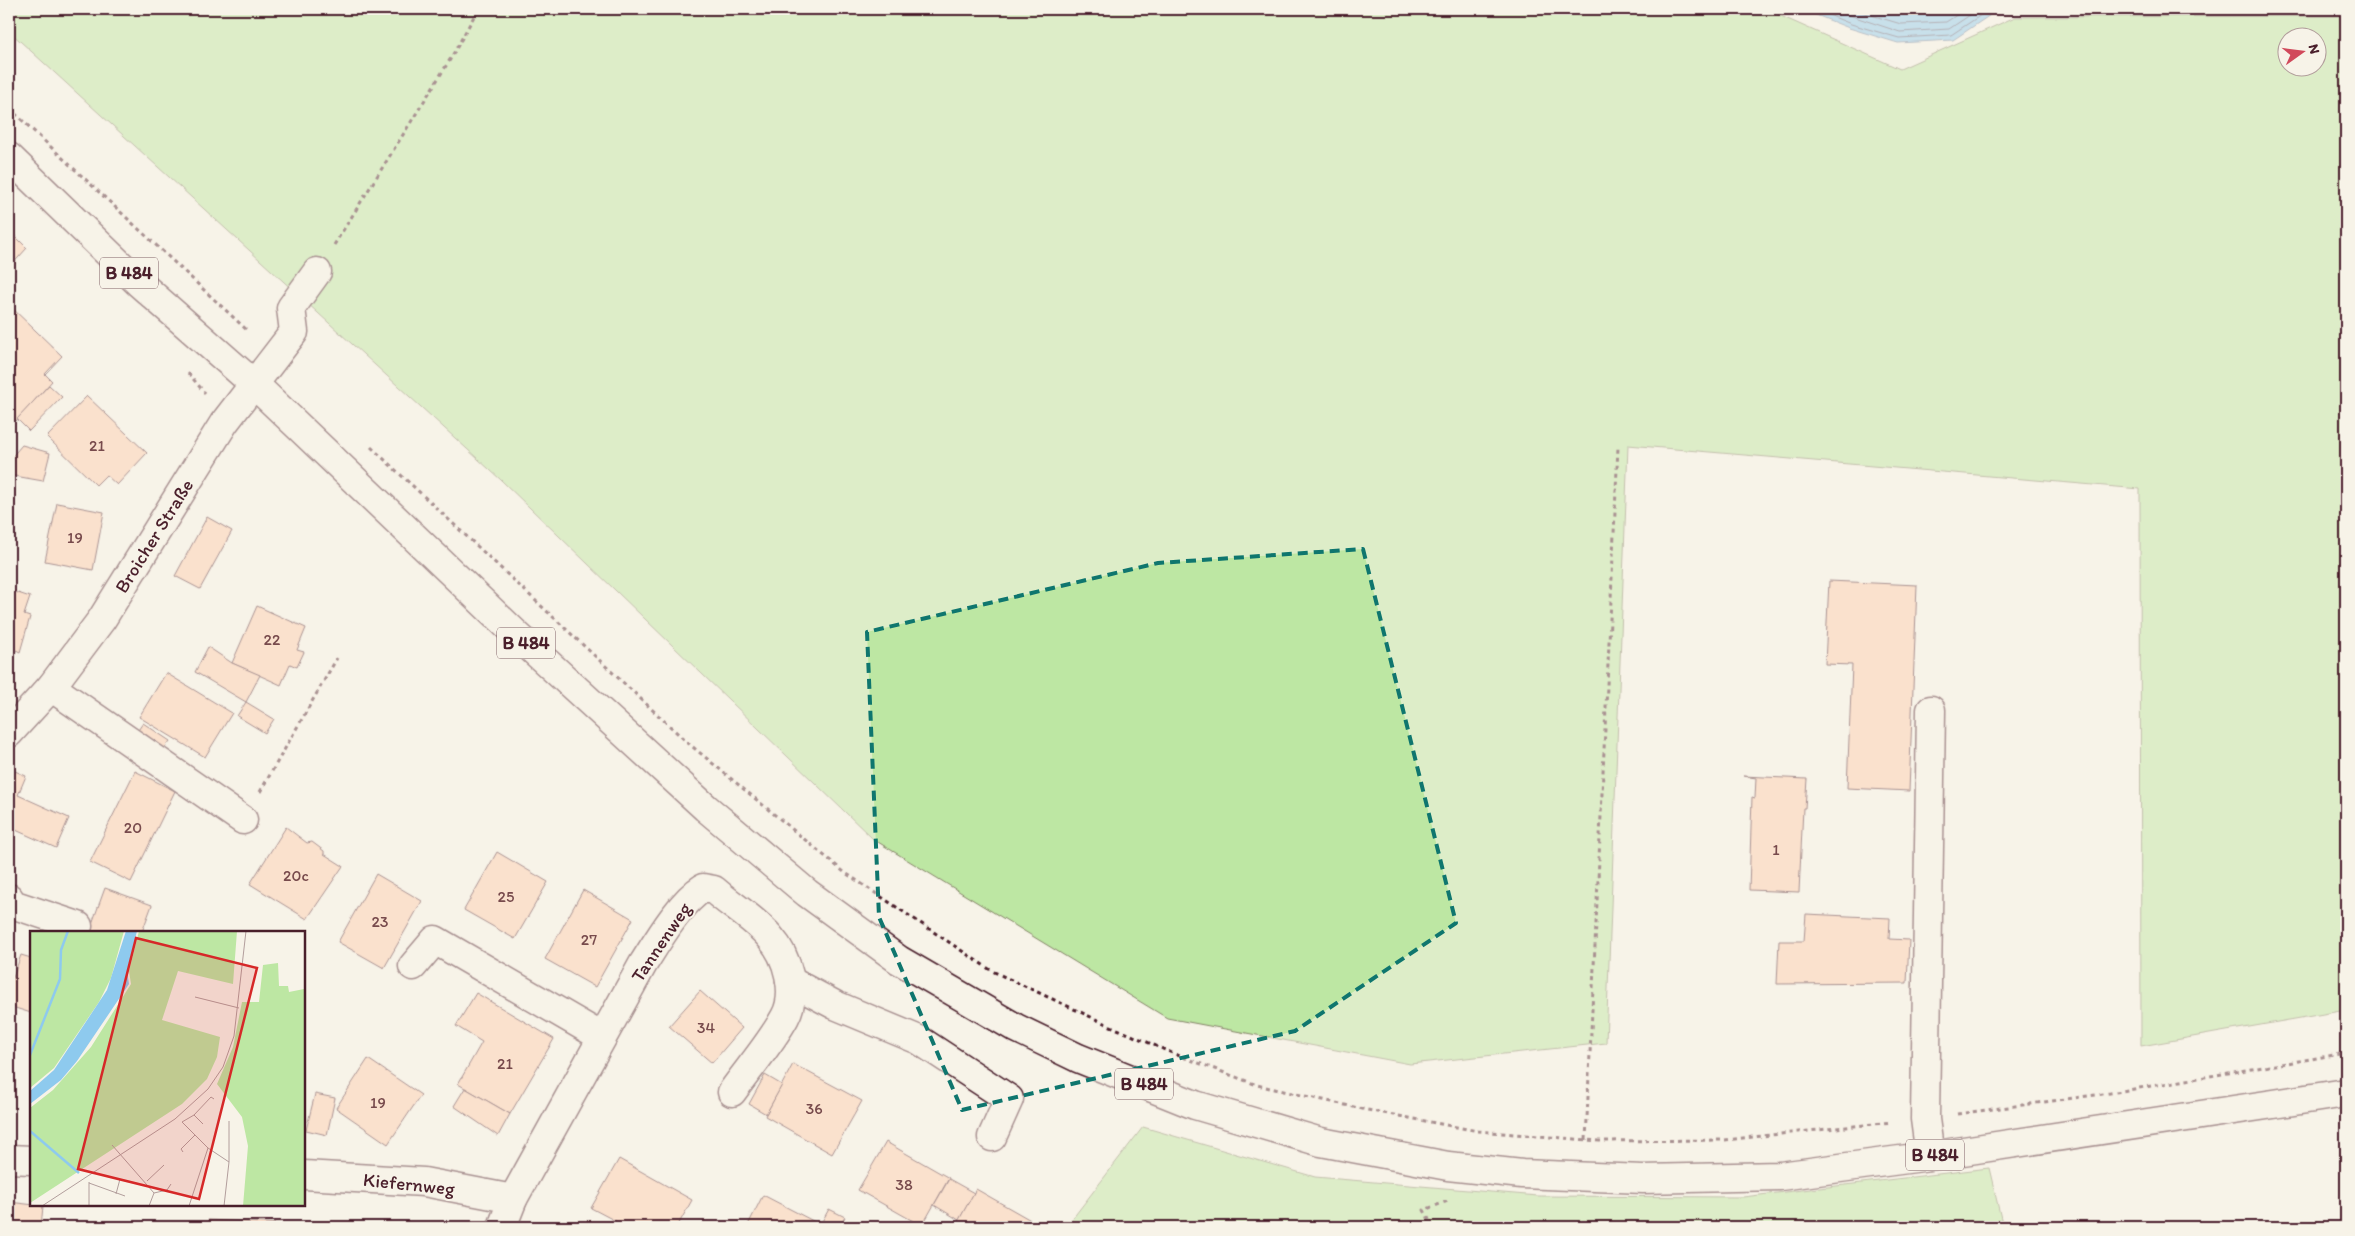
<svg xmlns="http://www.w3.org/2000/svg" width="2355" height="1236" font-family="Itim,sans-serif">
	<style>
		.green { fill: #bde7a3; stroke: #848367; fill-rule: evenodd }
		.water { fill: #8ecaee; stroke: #7386a0 }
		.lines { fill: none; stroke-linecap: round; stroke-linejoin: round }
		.shore { stroke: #656379; stroke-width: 1 }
		.building { fill: #fdccad; stroke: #4a1f2b }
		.minor-casing { stroke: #4a1f2b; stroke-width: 31 }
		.major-casing { stroke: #4a1f2b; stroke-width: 31 }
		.path { stroke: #4a1f2b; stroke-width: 3; stroke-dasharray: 4 4; stroke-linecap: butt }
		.minor { stroke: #f7f3e8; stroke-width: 28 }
		.major { stroke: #f7f3e8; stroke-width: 28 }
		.marked { fill: none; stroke: #0f766e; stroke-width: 4; stroke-dasharray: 10 6; stroke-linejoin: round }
		.labels { text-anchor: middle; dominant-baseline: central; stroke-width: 4; stroke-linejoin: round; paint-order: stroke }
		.number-label { font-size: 16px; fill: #774a4c }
		.shield { fill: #f7f3e8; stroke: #7e5f64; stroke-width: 1 }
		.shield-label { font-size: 18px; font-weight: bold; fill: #4a1f2b }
		.street-label { font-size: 19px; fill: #4a1f2b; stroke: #f7f3e8 }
		.inset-river { fill: none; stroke: #8ecaee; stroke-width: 2.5 }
		.inset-road { fill: none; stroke: #b29e9c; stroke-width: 1 }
		.view { fill: #d62828; fill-opacity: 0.15; stroke: #d62828; stroke-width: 2.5 }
		.inset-edge { fill: none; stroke: #4a1f2b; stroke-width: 2.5 }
	</style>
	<rect width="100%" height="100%" fill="#f7f3e8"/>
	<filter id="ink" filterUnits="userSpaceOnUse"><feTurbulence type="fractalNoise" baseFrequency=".02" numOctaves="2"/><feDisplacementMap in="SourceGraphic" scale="10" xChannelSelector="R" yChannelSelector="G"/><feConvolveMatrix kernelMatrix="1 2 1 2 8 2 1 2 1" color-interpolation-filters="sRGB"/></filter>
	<g filter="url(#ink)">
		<!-- green -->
		<g class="green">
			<path d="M9 9H1765L1900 69 2015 17 2346 16V1010L2141 1046 2140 489 1628 445 1606 1043 1410 1064 1167 1018 873 839 501 480 9 31ZM2288 38H2318V68H2288Z"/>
			<polygon points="1143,1127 1315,1177 1538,1196 1743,1197 1989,1168 2003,1227 1066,1227"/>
		</g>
		<!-- water -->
		<polygon class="water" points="1801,9 1999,9 1953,40 1898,43 1849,28"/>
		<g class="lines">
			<!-- shore -->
			<g class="shore">
				<polyline points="1814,9 1851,24 1899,38 1951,35 1990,9"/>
				<polyline points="1831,9 1900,32 1949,29 1979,9"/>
				<polyline points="1851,9 1901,24 1946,22 1966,9"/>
			</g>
		</g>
		<!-- building -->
		<g class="building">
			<polygon points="9,230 27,248 9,268"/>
			<polygon points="9,305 62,356 45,374 52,381 16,421 9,414"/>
			<polygon points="49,385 62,397 29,431 17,419"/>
			<polygon points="87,396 147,453 117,485 106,475 96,485 47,437"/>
			<polygon points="22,445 50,453 43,481 9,475 9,460"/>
			<polygon points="57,503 104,512 93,570 45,561"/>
			<polygon points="207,517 232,531 200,589 175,576"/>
			<polygon points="1829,581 1917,585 1909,791 1847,788 1852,665 1825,664"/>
			<polygon points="9,590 30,597 24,615 30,617 20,652 16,650 9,673"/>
			<polygon points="257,606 306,628 297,650 304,652 297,667 290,664 281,685 232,663"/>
			<polygon points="208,647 232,663 260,675 246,702 195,672"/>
			<polygon points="166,673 232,713 205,757 139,717"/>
			<polygon points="246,702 274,719 265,733 237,716"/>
			<polygon points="143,723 170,741 160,754 134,736"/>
			<polygon points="15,771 26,776 18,795 69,818 56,848 9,827 9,784"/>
			<polygon points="135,771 175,791 131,882 90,862"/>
			<polygon points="1743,776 1807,779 1805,808 1803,808 1799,892 1749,890 1752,797 1755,798 1756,778"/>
			<polygon points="286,827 307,843 312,842 324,851 324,854 343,866 307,919 250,884"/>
			<polygon points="497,852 548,882 515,939 464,910"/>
			<polygon points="376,874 422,901 384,968 338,942"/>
			<polygon points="105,888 152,905 142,932 89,932"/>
			<polygon points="583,890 633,919 595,987 545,959"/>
			<polygon points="1806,914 1890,918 1889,939 1909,940 1907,983 1777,984 1779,941 1804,941"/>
			<polygon points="21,955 31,958 31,1013 9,1006 9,989"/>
			<polygon points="700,991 742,1028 712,1063 669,1026"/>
			<polygon points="476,993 554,1039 510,1114 458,1084 482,1042 456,1026"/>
			<polygon points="368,1059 421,1095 388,1144 336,1108"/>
			<polygon points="793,1064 862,1101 832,1154 765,1116"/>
			<polygon points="765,1075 782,1085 766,1114 749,1104"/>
			<polygon points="465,1088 510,1114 498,1136 454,1106"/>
			<polygon points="315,1094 335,1098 327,1135 306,1130"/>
			<polygon points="886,1142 949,1178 922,1226 858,1190"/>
			<polygon points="619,1159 692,1200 677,1227 627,1227 591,1208"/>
			<polygon points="949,1179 974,1193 959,1220 934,1205"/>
			<polygon points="976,1189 1034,1222 1031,1227 955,1227"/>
			<polygon points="763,1195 815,1222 812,1227 747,1227"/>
			<polygon points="9,1202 43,1206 41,1227 9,1227"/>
			<polygon points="829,1209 845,1217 839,1227 819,1227"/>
			<polygon points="208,1220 286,1224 285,1227 208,1227"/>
		</g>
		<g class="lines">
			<defs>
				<g id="minor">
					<polyline points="51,687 243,820"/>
					<polyline points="9,733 51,687 102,619 224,423 294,332 291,308 317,272"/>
					<polyline points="9,898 12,904 78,926"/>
					<polyline points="413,966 435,940 602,1037"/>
					<polyline points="790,981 835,1005 919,1040 1009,1099 992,1137"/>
					<polyline points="1930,1156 1925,1119 1931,710"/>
					<polyline points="9,1159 31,1160"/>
					<polyline points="304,1175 424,1182 513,1199"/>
					<path d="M502 1227 513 1199 643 964C657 942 680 902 703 888L714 890C732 906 755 919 770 937 788 957 798 993 785 1017 771 1043 749 1068 732 1092"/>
				</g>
				<polyline id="major" points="9,157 139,283 254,384 518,636 706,808 807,893 899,960 1016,1028 1078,1058 1195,1105 1321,1142 1448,1166 1522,1174 1643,1179 1780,1176 1930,1156 2346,1093"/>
			</defs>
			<!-- minor casing -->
			<use href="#minor" class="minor-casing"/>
			<!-- major casing -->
			<use href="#major" class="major-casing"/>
			<!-- path -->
			<g class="path">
				<polyline points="9,108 248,331"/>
				<polyline points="334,245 451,58 478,9"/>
				<polyline points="188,373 205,393"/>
				<polyline points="371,447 688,743 844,872 992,971 1104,1023 1172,1053 1257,1085 1367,1110 1478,1131 1599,1141 1725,1140 1892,1122"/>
				<polyline points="260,792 337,658"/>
				<polyline points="1957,1114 2110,1093 2346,1053"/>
				<polyline points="1586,1140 1618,447"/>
				<polyline points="1433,1227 1424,1210 1448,1201"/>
			</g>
			<!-- minor -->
			<use href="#minor" class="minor"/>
			<!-- major -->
			<use href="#major" class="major"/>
		</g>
	</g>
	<!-- marked area -->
	<path d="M0 0H2355V1236H0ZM1363 549 1456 923 1295 1031 962 1110 879 917 867 632 1158 563Z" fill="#f7f3e8" fill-opacity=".55" fill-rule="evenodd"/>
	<path class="marked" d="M1363 549 1456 923 1295 1031 962 1110 879 917 867 632 1158 563Z"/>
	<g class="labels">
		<!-- number labels -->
		<g class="number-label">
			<text x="97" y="445">21</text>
			<text x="75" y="537">19</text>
			<text x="272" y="639">22</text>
			<text x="133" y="827">20</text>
			<text x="1776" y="849">1</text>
			<text x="296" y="875">20c</text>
			<text x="506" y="896">25</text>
			<text x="380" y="921">23</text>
			<text x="589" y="939">27</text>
			<text x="706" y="1027">34</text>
			<text x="505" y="1063">21</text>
			<text x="378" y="1102">19</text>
			<text x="814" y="1108">36</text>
			<text x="904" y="1184">38</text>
		</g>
		<!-- shield labels -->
		<g class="shield">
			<rect x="100" y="257.5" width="58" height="31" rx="4"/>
			<rect x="497" y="627.5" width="58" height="31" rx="4"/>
			<rect x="1115" y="1068.5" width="58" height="31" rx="4"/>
			<rect x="1906" y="1139.5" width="58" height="31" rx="4"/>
		</g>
		<g class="shield-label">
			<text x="129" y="273">B 484</text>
			<text x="526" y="643">B 484</text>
			<text x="1144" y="1084">B 484</text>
			<text x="1935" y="1155">B 484</text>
		</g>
		<!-- street labels -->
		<g class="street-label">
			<text transform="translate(154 536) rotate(-58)">Broicher Straße</text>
			<text transform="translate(661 942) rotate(-56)">Tannenweg</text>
			<text transform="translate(409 1184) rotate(6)">Kiefernweg</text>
		</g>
	</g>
	<!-- overview -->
	<g transform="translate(30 931)">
		<rect width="275" height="275" fill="#f7f3e8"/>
		<path d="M0 0H94L81 47 69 71 24 137 0 157ZM109 0H207L203 53 148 40 132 89 190 106 187 126 177 148 152 173 0 272V177L23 159 61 116 101 53 99 40ZM248 32 249 55H258L259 61 274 58 275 48V275H213L218 215 212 186 187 153 203 116 212 71H229L233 34Z" fill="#bde7a3"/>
		<path d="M96 0H107L97 40 99 53 47 130 31 149 0 173V160L24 139 77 59Z" fill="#8ecaee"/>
		<path class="inset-river" d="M0 124 30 48 31 19 38 0M0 200 49 242"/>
		<path class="inset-road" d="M165 66 209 77M164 184 181 166 184 168M173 193 164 184 152 191 178 217 199 231 194 275M82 214 124 262 119 275M153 221 151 218 165 204M199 231V190M117 250 134 234M59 251V275M59 252 95 265M124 262 137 259 141 253M86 263 90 248M12 275 145 188 178 158 193 136 204 105 216 0M159 275 178 217"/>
		<path class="view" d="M106 7 227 37 169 268 48 238Z"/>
		<rect width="275" height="275" class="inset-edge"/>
	</g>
	<!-- margin -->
	<rect width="2355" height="1236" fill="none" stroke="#f7f3e8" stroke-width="30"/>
	<rect x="15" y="15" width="2325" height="1206" fill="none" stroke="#4a1f2b" stroke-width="2" filter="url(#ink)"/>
	<!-- north arrow -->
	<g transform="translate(2302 52) rotate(76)"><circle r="24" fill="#f7f3e8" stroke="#b29e9c"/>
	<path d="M0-4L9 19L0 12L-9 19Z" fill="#d1495b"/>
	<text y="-8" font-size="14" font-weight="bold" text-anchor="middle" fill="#4a1f2b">N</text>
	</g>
</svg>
